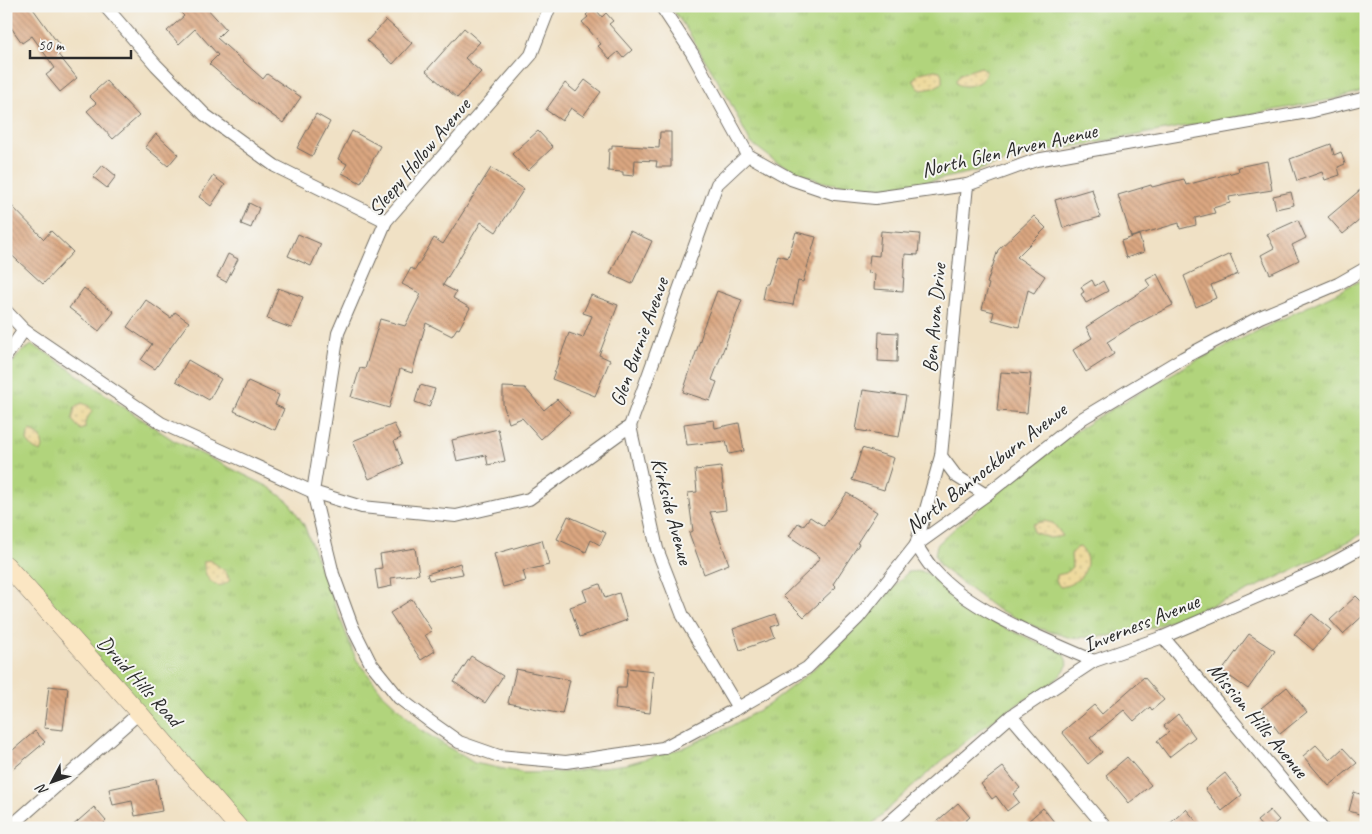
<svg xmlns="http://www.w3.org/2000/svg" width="1372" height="834" font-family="Caveat,sans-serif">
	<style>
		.grass { fill: url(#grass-tufts); stroke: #6e8054 }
		.sand { fill: url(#sand-dots); stroke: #8c8264 }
		.building { fill: url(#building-back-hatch) }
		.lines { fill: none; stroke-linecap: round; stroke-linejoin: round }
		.street-casing { stroke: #706b61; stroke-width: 14 }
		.secondary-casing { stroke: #706b61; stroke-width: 19 }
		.street { stroke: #fff; stroke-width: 12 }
		.secondary { stroke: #fbe6c3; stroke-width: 18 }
		.labels { text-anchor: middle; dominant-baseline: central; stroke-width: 4; stroke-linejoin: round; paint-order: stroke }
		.street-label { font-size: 21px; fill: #2b2b2b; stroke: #f6f6f2 }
	</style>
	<defs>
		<pattern id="grass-tufts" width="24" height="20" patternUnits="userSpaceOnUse" patternTransform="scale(1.25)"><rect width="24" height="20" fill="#b1d47c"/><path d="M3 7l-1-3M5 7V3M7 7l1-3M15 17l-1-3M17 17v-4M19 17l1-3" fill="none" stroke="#98b66b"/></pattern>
		<pattern id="sand-dots" width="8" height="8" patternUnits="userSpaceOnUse" patternTransform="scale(1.25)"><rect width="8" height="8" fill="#eeda9e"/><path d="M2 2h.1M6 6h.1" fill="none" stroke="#cb8" stroke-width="1.8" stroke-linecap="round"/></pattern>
		<pattern id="building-back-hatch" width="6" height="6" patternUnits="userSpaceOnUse" patternTransform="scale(1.25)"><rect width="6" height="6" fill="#dba781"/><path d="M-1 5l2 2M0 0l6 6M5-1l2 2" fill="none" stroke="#b2886a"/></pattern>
	</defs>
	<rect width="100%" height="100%" fill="#f6f6f2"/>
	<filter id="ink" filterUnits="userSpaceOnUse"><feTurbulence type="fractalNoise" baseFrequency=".02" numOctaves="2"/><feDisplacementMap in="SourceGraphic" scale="10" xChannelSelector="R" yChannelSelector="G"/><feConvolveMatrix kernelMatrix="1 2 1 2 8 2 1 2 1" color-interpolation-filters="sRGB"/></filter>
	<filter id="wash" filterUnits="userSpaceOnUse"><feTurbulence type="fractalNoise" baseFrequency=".0096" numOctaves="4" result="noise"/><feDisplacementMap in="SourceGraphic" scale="20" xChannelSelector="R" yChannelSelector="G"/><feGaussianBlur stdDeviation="1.12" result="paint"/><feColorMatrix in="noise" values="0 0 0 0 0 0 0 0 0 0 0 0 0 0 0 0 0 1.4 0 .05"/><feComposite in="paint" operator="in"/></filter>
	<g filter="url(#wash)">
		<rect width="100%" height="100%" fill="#f0e1c5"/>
		<!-- grass -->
		<g class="grass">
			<polygon points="670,6 1366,6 1366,90 1335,99 1028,155 972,172 913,185 859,189 819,181 775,161 750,142 728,98 686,28"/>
			<polygon points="1366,277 1366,532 1312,561 1239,595 1151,628 1108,636 1071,638 1038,628 995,608 940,566 935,555 937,545 955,528 1063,440 1098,417 1189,364 1338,292"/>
			<path d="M32 345 48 354 116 402 173 440 269 487 289 502 304 525 356 659 384 695 421 730 474 763 524 773 566 772 627 764 683 748 729 727 768 705 808 674 841 643 908 572 921 571 931 575 961 601 1005 628 1063 653 1068 664C1059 683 1038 692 1021 702 965 737 916 783 868 828H246L6 553V371L21 352Z"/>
		</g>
		<!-- sand -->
		<g class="sand">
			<path d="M981 67 986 72C984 84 966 89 957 84L956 80 960 74Z"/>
			<polygon points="935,70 940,71 942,75 942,83 933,88 922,90 918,88 913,80 919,73"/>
			<polygon points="82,403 89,406 92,411 85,422 85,428 81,430 72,420 75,407"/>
			<polygon points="31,430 41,437 43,447 41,452 34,449 27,441 28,433"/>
			<polygon points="1044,521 1053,523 1063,536 1050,538 1033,532 1033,524"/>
			<path d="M1080 547C1097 564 1080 585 1060 587L1056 581 1057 575 1066 573 1072 567 1071 554 1076 548Z"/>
			<path d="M210 560 225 571 230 580C216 595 202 576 204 561Z"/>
		</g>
		<g id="blocks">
			<!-- building -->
			<g class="building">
				<polygon points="6,6 31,6 62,49 57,53 77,78 60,92 46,75 55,68 32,36 22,43 10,26 6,29"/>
				<polygon points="186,6 205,6 226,29 217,38 263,79 267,74 301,97 283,123 250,99 209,64 218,55 195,29 179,44 167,31 184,16 180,12"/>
				<polygon points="594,7 602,17 606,13 613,21 609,24 632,50 623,58 618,52 610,59 598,46 601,44 582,22 588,17 586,15"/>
				<polygon points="386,20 412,43 393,64 367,41"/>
				<polygon points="464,28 480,42 465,58 481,72 457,98 426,71"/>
				<polygon points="585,80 601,92 583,116 571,108 562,121 546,110 565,83 576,92"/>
				<polygon points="106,81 139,116 113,139 87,111 96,103 89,96"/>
				<polygon points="316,114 330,122 312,156 297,148"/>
				<polygon points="352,131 380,146 361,183 342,173 347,164 338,159"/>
				<polygon points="538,131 553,147 528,171 512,154"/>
				<polygon points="660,132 671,132 671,167 656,167 657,161 635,160 634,176 623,175 623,172 608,171 609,149 612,149 612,145 659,148"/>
				<polygon points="156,134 178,154 168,166 145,147"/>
				<polygon points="1331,144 1334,155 1341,152 1345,164 1338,167 1340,175 1325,180 1322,172 1297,181 1290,159"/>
				<polygon points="1267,161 1272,190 1229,197 1230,203 1213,208 1215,213 1195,218 1196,225 1180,229 1179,223 1131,237 1118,195 1151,185 1152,187 1184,179 1186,185 1239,171 1238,167"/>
				<polygon points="103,165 116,176 107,188 93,177"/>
				<polygon points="491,168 524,189 496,232 481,222 443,285 456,292 453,298 470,308 459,329 457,328 452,336 426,323 412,373 400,369 389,408 351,397 360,368 365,369 380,319 405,326 421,294 402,284 411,268 415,270 434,238 443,244"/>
				<polygon points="213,176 225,185 211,206 199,197"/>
				<polygon points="1366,185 1366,215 1343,234 1328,217"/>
				<polygon points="1092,189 1100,217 1063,228 1055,200"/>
				<polygon points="1291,192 1294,205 1276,209 1273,196"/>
				<polygon points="6,200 44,239 51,231 73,252 43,284 6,250"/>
				<polygon points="249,203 259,208 251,228 241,224"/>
				<polygon points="1034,216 1046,228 1017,257 1045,276 1034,293 1028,290 1019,327 992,320 994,312 982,309 989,284 987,283 998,250"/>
				<polygon points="1298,220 1306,238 1292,245 1299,260 1270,274 1261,255 1274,248 1267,234"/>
				<polygon points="630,231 652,241 632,284 610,274"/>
				<polygon points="881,231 920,234 918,255 905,254 903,291 874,289 875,274 868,273 870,255 879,256"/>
				<polygon points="796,232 816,237 803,282 798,281 793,305 762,299 765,284 768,284 778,255 788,258"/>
				<polygon points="298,234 321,244 311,266 288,256"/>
				<polygon points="1139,235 1144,252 1126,258 1121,241"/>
				<polygon points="228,254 238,259 226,282 217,277"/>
				<polygon points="1230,254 1238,274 1211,285 1216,298 1196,307 1184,276"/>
				<polygon points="1157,274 1173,305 1131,327 1107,342 1114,354 1086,372 1073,350 1092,338 1086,327 1150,286 1146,280"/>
				<polygon points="1092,280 1095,286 1103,281 1108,291 1086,303 1081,294 1084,292 1081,287"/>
				<polygon points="84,288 114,312 99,331 69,308"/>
				<polygon points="278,288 303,297 291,328 267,319"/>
				<polygon points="717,291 742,300 712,380 717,382 710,401 683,392 703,331 702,331"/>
				<polygon points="591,295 618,305 599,355 610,360 595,396 552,379 569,333 583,338 592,316 583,313"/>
				<polygon points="146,300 171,318 175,312 189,322 155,369 141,360 152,344 127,327"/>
				<polygon points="879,332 898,333 897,362 878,361"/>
				<polygon points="188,360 221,379 209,400 176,381"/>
				<polygon points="1001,372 1031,374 1027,413 997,411"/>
				<polygon points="248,381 279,395 275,405 284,409 275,430 234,411"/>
				<polygon points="420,385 435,389 429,407 415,402"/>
				<polygon points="503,387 525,388 544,410 557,399 570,413 541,439 522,418 509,423 503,404"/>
				<polygon points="863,390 906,396 899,437 856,430"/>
				<polygon points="714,420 715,428 739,423 744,451 729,454 726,441 687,445 684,424"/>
				<polygon points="394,424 401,438 394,441 403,464 369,479 353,441"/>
				<polygon points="498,429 505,461 488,465 486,455 457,461 452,440"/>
				<polygon points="862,448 894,458 884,490 852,480"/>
				<polygon points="721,467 726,510 710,512 729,564 704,574 689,533 693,531 688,493 697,492 695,470"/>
				<polygon points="847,493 877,512 857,543 859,544 833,584 836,587 804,617 783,596 812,568 820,557 789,536 798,523 803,526 810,517 824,526"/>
				<polygon points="568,516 606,533 600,545 591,540 586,552 557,539"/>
				<polygon points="542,540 549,565 523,571 526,581 503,587 494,554"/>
				<polygon points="415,548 419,574 391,578 392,586 378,589 375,569 382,568 380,554"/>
				<polygon points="460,563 463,574 429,580 427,574"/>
				<polygon points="600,584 605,598 619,593 627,620 580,637 570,607 587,601 583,590"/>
				<polygon points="1356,596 1366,606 1366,613 1343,634 1330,620"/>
				<polygon points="412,599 432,631 425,635 435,651 421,660 390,613"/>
				<polygon points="776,614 780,624 771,627 775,638 740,650 733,629"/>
				<polygon points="1312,614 1331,630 1313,650 1294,634"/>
				<polygon points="1249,634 1275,651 1248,689 1222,671"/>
				<polygon points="471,656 503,676 485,703 454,682"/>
				<polygon points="628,668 654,671 650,713 615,709 617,688 626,688"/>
				<polygon points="516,669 570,680 562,714 508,703"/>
				<polygon points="1144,677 1164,700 1152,710 1150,707 1134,721 1124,710 1090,738 1102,752 1088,764 1062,732 1094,705 1102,714"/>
				<polygon points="49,686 68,688 63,730 44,728"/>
				<polygon points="1287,687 1307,712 1280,734 1261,708"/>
				<polygon points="1178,714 1195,737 1169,757 1157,741 1169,732 1164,726"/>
				<polygon points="35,731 45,742 6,775 6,756"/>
				<polygon points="1316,745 1330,760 1343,748 1357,763 1329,786 1303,756"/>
				<polygon points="1127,757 1151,785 1129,803 1106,775"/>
				<polygon points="1003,767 1020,788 1013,794 1019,802 1007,811 996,796 992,799 981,784"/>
				<polygon points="1225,773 1242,795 1222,811 1205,789"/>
				<polygon points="156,779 162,811 135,816 132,801 113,805 109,789"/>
				<polygon points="1354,792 1366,796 1366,816 1349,811"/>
				<polygon points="958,803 970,817 957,828 929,828"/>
				<polygon points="94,807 106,821 99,828 70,828"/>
				<polygon points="1043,808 1059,828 1032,828 1027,822"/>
				<polygon points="1186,809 1202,828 1165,828"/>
				<polygon points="1270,810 1279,820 1270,828 1263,828 1257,821"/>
			</g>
		</g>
	</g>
	<g filter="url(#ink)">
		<use href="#blocks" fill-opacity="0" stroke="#706b61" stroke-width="1"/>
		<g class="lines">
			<defs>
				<g id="street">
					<polyline points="105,6 156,65 205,115 275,166 386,221"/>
					<polyline points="550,6 531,55 386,221 338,333 313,492 362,507 456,516 529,499 630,426 717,184 748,155"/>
					<polyline points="661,6 692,53 748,155 791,179 835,194 875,198 967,185 1036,160 1313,111 1366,98"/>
					<path d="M967 185 941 456 916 545C922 553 927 563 934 570 970 611 1044 639 1094 661"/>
					<polyline points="6,311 24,330 161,423 313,492 333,574 352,626 370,662 399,698 428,720 459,742 499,756 566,762 663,748 738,708 807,668 858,618 916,545 986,495 1083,418 1183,358 1260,317 1338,284 1366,268"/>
					<polyline points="6,356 24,330"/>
					<polyline points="630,426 657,549 683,616 738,708"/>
					<polyline points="941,456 956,476 986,495"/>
					<polyline points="1163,637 1322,828"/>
					<polyline points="1011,716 1106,828"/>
					<polyline points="9,828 139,713"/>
					<polyline points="883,828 1011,716 1094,661 1163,637 1326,567 1366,545"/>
				</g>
				<polyline id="secondary" points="6,565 139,713 239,828"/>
			</defs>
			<!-- street casing -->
			<use href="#street" class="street-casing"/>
			<!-- secondary casing -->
			<use href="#secondary" class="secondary-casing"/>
			<!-- street -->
			<use href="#street" class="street"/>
			<!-- secondary -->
			<use href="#secondary" class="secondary"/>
		</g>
	</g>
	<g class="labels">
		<!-- street labels -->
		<g class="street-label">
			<text transform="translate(1009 150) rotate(-13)">North Glen Arven Avenue</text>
			<text transform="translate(419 157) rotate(-50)">Sleepy Hollow Avenue</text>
			<text transform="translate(934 318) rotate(-85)">Ben Avon Drive</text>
			<text transform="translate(639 342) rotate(-70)">Glen Burnie Avenue</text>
			<text transform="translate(986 468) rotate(-38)">North Bannockburn Avenue</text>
			<text transform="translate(672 511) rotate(75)">Kirkside Avenue</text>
			<text transform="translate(1141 623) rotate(-22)">Inverness Avenue</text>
			<text transform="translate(140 681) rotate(48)">Druid Hills Road</text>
			<text transform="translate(1258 720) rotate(50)">Mission Hills Avenue</text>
		</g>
	</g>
	<!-- margin -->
	<rect width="1372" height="834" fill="none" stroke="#f6f6f2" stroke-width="25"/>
	<!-- north arrow -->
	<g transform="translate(52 782) rotate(229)" stroke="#f6f6f2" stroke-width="4" paint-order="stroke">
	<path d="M0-4L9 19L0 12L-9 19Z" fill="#2b2b2b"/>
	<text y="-8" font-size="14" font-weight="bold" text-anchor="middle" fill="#2b2b2b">N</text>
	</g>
	<!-- scale -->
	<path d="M30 50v8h101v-8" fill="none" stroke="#2b2b2b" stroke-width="2.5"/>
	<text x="38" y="50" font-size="15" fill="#2b2b2b" stroke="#f6f6f2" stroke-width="4" paint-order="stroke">50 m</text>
</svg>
